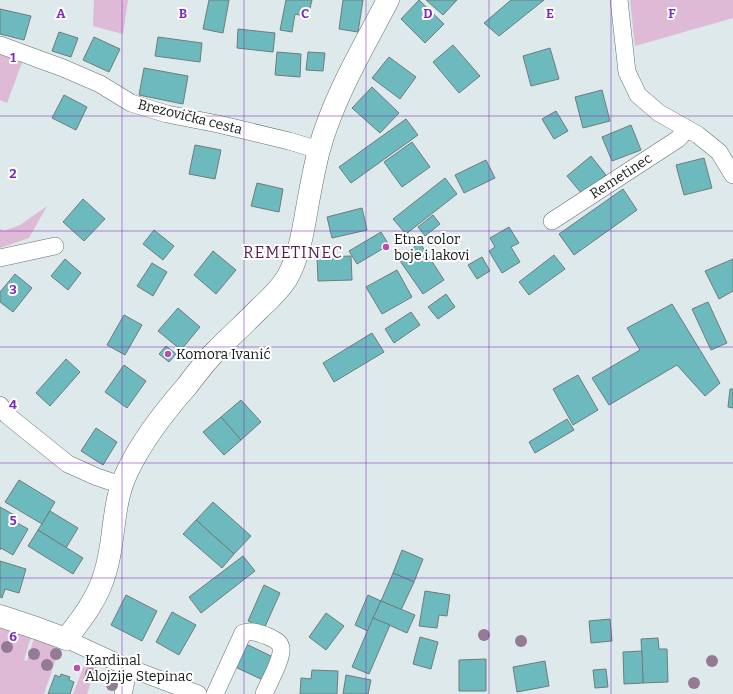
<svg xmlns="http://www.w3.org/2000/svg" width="733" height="694" font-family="Bitter,serif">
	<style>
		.green { fill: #dfbad7 }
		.building { fill: #6dbabe; stroke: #707b7b }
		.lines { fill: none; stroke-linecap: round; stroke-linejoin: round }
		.minor-casing { stroke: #656f70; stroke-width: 18 }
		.major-casing { stroke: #656f70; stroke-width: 23 }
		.minor { stroke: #fff; stroke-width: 17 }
		.major { stroke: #fff; stroke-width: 22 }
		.tree { fill: #947a95 }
		.grid { fill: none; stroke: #7b2cbf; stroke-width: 1; stroke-opacity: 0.55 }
		.poi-dot { fill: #bc4eac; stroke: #fff; stroke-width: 1.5 }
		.labels { text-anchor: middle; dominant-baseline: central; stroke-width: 4; stroke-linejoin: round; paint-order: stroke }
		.street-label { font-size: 14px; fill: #161b1b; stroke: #fff }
		.poi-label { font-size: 14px; fill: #161b1b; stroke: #fff; text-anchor: start }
		.quarter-label { font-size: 16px; letter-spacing: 1px; fill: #521d4b; stroke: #fff }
		.grid-label { font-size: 13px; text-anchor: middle; font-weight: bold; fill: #7b2cbf; stroke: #fff; stroke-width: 4; stroke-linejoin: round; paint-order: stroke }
	</style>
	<rect width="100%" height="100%" fill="#dde9ea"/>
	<!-- green -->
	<g class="green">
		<polygon points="94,0 128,0 123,34 93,26"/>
		<polygon points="630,0 733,0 733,18 635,46"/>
		<polygon points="0,53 23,60 7,103 0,100"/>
		<polygon points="47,206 29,238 0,248 0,229 4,231 20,225"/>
		<polygon points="0,627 31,637 24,660 27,661 34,638 56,646 54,651 58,653 44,694 0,694"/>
		<polygon points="85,663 96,667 87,694 73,694"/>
	</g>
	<!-- building -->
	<g class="building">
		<polygon points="209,0 229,0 223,33 203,29"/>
		<polygon points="286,0 312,0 308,17 295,14 292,32 280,30"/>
		<polygon points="343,0 363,0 358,32 339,29"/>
		<polygon points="419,0 444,24 425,43 401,19"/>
		<polygon points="426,0 457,0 443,15"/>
		<polygon points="511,0 544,0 499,36 484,23"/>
		<polygon points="0,9 31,16 24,40 0,34"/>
		<polygon points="238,29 275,33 273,52 237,48"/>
		<polygon points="59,32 78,38 71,57 52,51"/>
		<polygon points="94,37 120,49 109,72 83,60"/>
		<polygon points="158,37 202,43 200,62 155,56"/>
		<polygon points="453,45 480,76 459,93 433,62"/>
		<polygon points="550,48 559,79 531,86 523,56"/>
		<polygon points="277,52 301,54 300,77 275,75"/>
		<polygon points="308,52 325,53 323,71 306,70"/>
		<polygon points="389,57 416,77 400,99 372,78"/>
		<polygon points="144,68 188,76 183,104 139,95"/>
		<polygon points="372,87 399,113 380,133 352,108"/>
		<polygon points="602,90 610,121 583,128 575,97"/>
		<polygon points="64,95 87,107 76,130 52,118"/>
		<polygon points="556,111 568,131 554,139 542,119"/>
		<polygon points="406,119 418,135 351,183 339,167"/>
		<polygon points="631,125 641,150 612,161 602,137"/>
		<polygon points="412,142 430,167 402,187 384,162"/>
		<polygon points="195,145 221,150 215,179 189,174"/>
		<polygon points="591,156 606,175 582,194 567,176"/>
		<polygon points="704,158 712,188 684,195 676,165"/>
		<polygon points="486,160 495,178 464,193 455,175"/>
		<polygon points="445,178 457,194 406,234 393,219"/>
		<polygon points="257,183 283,189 279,212 251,206"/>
		<polygon points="623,189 637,210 574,255 559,234"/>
		<polygon points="83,199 105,219 84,241 63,222"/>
		<polygon points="362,208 367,230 332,238 327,217"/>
		<polygon points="433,215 440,224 425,236 418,227"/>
		<polygon points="509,227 519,243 511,247 520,262 502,273 489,251 495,247 490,238"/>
		<polygon points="154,230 174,246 163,260 143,244"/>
		<polygon points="381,232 389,245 357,264 349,251"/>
		<polygon points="420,243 444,280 423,294 398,258"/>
		<polygon points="213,251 236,270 216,294 194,275"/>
		<polygon points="554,255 565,269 529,295 519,282"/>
		<polygon points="351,256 352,280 318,281 317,257"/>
		<polygon points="482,257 490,271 477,279 468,265"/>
		<polygon points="65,259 81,273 68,290 51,276"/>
		<polygon points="733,259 733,291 719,299 705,271"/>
		<polygon points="152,263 167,272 153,296 137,286"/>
		<polygon points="397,270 412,297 382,314 366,287"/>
		<polygon points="15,274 32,288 13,312 0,302 0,292"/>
		<polygon points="446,294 455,307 438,319 428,307"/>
		<polygon points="708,302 727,343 711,350 692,309"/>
		<polygon points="672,304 720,383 705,396 677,365 609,405 592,378 640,350 627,328"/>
		<polygon points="178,308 200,327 181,350 158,331"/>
		<polygon points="411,312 420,325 394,343 385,329"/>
		<polygon points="124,315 142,325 125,355 107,345"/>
		<polygon points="372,333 384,352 334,382 323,363"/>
		<polygon points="166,346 176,354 169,362 159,354"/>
		<polygon points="66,359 80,372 50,406 36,393"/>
		<polygon points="124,365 146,381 127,408 105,392"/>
		<polygon points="578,375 598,410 573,425 553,389"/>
		<polygon points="730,389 733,389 733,408 728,407"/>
		<polygon points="241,400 261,422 241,440 221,417"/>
		<polygon points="221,417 241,440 224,455 203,432"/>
		<polygon points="567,419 574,430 535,453 529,442"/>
		<polygon points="96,428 117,442 103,465 81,451"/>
		<polygon points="19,480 55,502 42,524 5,502"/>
		<polygon points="213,502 251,536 234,554 196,520"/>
		<polygon points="0,507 16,516 14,521 28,529 13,555 1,548 0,550"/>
		<polygon points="50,511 78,528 66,548 38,530"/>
		<polygon points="196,520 234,554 222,568 183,534"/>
		<polygon points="38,530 83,558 73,574 28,546"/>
		<polygon points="402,550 423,559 414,582 393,573"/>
		<polygon points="243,556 255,571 201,613 189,597"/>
		<polygon points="0,561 26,569 19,593 5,589 2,598 0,597"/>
		<polygon points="393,573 414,582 401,610 381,601"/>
		<polygon points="264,585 280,593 264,629 248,621"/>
		<polygon points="425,591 450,595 447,616 439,615 437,628 419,626"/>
		<polygon points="126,595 157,611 142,641 111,625"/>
		<polygon points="368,595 381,601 368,631 355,625"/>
		<polygon points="381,601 415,615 407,633 373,618"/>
		<polygon points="172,612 196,625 179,655 156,642"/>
		<polygon points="326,613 344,626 326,650 309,637"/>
		<polygon points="373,618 390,625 369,674 352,667"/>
		<polygon points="610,619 612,641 591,643 589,621"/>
		<polygon points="420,637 438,642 431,669 413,664"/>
		<polygon points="658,638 659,649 667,649 668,682 643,683 641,639"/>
		<polygon points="244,643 273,657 263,680 233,666"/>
		<polygon points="642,651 643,683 624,684 623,652"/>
		<polygon points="486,659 486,691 459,691 459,660"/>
		<polygon points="545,661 549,686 517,692 513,667"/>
		<polygon points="606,669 608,687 595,688 593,670"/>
		<polygon points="312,670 338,671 337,694 300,694 301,678 311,679"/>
		<polygon points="61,674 70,677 69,680 74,682 70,694 48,694 55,675 60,677"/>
		<polygon points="346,675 371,680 368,694 343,694"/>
	</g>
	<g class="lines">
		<defs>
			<g id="minor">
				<polyline points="619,0 627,72 638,95 659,113 698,135 719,152 733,175"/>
				<polyline points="0,45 63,68 100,84 131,103 167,114 218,124 289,141 319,150"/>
				<polyline points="552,221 678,139 687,129"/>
				<polyline points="0,258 55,246"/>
				<polyline points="0,405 7,415 68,464 97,477 121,485"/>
				<polyline points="66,639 129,668 198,694"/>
				<polyline points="123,694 129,668"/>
				<path d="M215 694 243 633C253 630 258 633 267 636 273 639 280 641 281 648 283 658 268 684 264 694"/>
			</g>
			<path id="major" d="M0 616 36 628 66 639C82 619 98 598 105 573 116 539 111 504 128 470 143 439 165 411 187 386 196 374 205 362 215 352 230 337 245 323 260 308 270 299 280 289 287 278 301 253 304 224 309 197 312 181 315 165 319 150 333 98 363 48 388 0"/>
		</defs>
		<!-- minor casing -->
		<use href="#minor" class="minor-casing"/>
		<!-- major casing -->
		<use href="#major" class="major-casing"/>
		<!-- minor -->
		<use href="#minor" class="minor"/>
		<!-- major -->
		<use href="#major" class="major"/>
	</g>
	<!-- trees -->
	<g class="tree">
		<circle cx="484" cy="635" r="6"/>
		<circle cx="521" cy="641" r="6"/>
		<circle cx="7" cy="647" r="6"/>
		<circle cx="34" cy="654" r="6"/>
		<circle cx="56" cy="654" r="6"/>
		<circle cx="712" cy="661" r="6"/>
		<circle cx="47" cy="665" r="6"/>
		<circle cx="91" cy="674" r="6"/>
		<circle cx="694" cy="683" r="6"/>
		<circle cx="112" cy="685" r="6"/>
	</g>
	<!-- grid -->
	<path class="grid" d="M122 0V694M244 0V694M366 0V694M489 0V694M611 0V694M0 116H733M0 231H733M0 347H733M0 463H733M0 578H733"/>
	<!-- markers -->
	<g class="poi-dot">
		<circle cx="386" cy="247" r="4"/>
		<circle cx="168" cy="354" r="4"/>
		<circle cx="77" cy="668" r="4"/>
	</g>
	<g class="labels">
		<!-- street labels -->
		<g class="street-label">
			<text transform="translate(190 117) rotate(14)">Brezovička cesta</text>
			<text transform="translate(621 176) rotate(-33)">Remetinec</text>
		</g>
		<!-- poi labels -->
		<g class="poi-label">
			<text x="394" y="239">Etna color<tspan x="394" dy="16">boje i lakovi</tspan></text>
			<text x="176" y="354">Komora Ivanić</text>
			<text x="85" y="660">Kardinal<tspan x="85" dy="16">Alojzije Stepinac</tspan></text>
		</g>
		<!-- quarter labels -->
		<g class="quarter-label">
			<text x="293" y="252">REMETINEC</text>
		</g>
	</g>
	<g class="grid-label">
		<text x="61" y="18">A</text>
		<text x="183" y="18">B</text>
		<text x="305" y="18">C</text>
		<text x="428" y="18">D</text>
		<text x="550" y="18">E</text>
		<text x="672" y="18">F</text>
		<text x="13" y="62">1</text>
		<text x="13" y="178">2</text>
		<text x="13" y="294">3</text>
		<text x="13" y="409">4</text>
		<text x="13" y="525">5</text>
		<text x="13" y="641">6</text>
	</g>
</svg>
